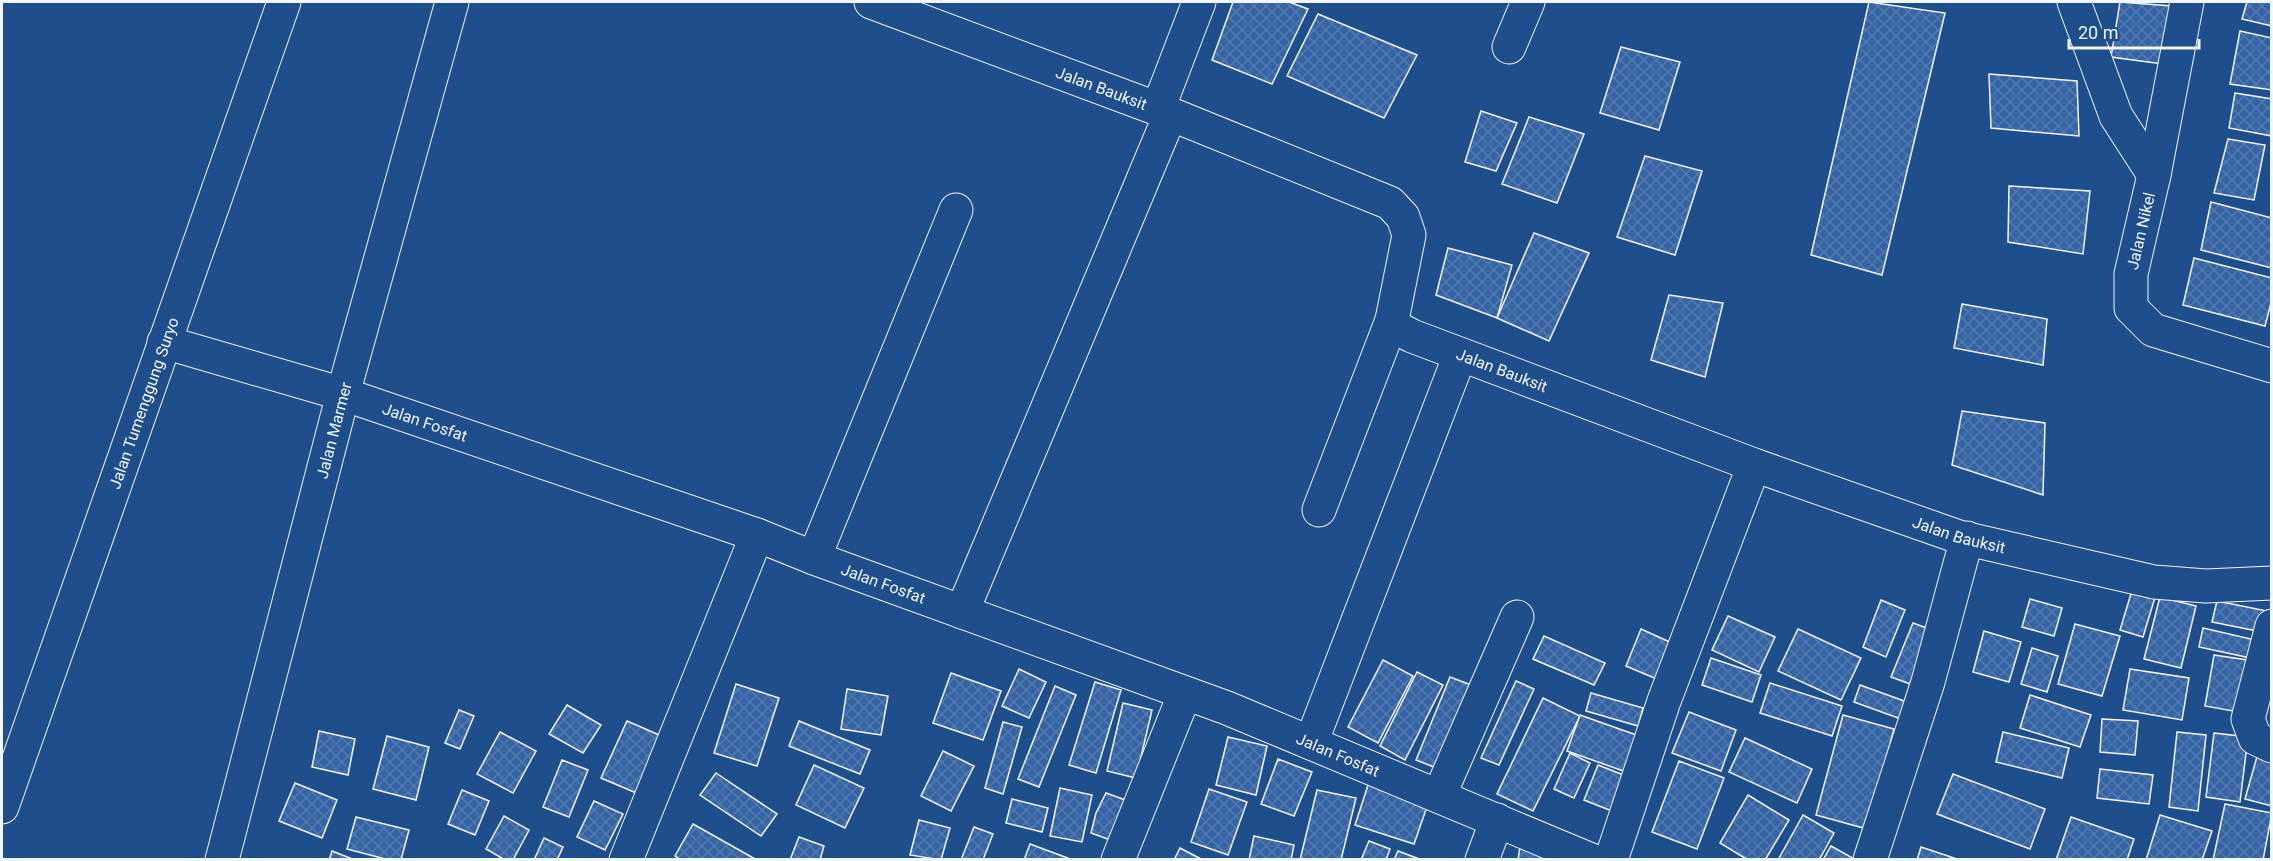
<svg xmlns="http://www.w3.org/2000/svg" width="2273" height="861" font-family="Roboto,sans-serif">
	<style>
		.building { fill: url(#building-cross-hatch); stroke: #f2f6ff; stroke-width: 1.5 }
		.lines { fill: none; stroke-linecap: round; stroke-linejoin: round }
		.street-casing { stroke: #f2f6ff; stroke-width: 35 }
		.highway-casing { stroke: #f2f6ff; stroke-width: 35 }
		.street { stroke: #1f4e8c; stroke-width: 33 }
		.highway { stroke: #1f4e8c; stroke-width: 33 }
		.labels { text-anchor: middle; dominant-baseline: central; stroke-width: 4.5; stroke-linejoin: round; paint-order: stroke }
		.street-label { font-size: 16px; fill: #f2f6ff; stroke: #1f4e8c }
	</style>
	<defs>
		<pattern id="building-cross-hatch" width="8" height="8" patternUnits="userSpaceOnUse" patternTransform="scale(1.5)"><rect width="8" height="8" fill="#3563a3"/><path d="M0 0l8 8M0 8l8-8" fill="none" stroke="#537ab1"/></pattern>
	</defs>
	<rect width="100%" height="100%" fill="#1f4e8c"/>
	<!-- building -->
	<g class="building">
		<polygon points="1233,2 1289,2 1308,9 1272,84 1212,60"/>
		<polygon points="1869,2 1945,13 1882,275 1811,255"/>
		<polygon points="2120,2 2172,6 2163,64 2111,57"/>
		<polygon points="2247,2 2272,2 2272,26 2242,19"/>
		<polygon points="1318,14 1417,55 1384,118 1287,76"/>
		<polygon points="2240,31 2272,38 2272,90 2230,84"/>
		<polygon points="1621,47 1680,62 1659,130 1600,113"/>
		<polygon points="1989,74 2077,81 2079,136 1991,128"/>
		<polygon points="2235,93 2272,99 2272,136 2229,128"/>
		<polygon points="1481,111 1517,123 1496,171 1465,162"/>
		<polygon points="1529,117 1584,134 1557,203 1502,184"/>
		<polygon points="2228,139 2265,145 2254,200 2214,193"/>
		<polygon points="1645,156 1702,171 1675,255 1617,237"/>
		<polygon points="2009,186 2090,191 2083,254 2008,242"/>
		<polygon points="2211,202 2272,218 2272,268 2201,250"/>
		<polygon points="1534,233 1589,253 1549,341 1497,318"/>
		<polygon points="1448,248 1512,265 1497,318 1436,295"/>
		<polygon points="2194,258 2272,278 2272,299 2265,326 2183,305"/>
		<polygon points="1669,295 1723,303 1705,377 1651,360"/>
		<polygon points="1962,304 2047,319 2043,365 1954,348"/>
		<polygon points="1962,411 2045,423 2043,495 1952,465"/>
		<polygon points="2133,587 2156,594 2143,637 2120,630"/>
		<polygon points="2160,597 2196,606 2181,668 2144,659"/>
		<polygon points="2030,599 2062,608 2054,636 2022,627"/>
		<polygon points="1881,600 1905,610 1886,657 1863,647"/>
		<polygon points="2217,601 2272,612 2267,633 2212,622"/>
		<polygon points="1728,616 1775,637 1759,672 1712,650"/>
		<polygon points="1913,623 1935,631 1913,685 1891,677"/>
		<polygon points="2075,624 2120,636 2102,696 2058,684"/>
		<polygon points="2203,628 2264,642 2260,660 2199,647"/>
		<polygon points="1641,629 1674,644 1659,680 1626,666"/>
		<polygon points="1798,629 1861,658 1841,700 1778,671"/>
		<polygon points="1984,631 2021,642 2009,682 1973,672"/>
		<polygon points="1544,636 1605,663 1594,685 1533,659"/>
		<polygon points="2032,648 2058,656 2047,692 2021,684"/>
		<polygon points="2214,655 2254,661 2244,713 2205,706"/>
		<polygon points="1711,658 1761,675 1752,702 1702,685"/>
		<polygon points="1383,660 1413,676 1378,743 1348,727"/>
		<polygon points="1019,669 1046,682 1029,718 1002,706"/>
		<polygon points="2130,669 2189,678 2182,720 2123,710"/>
		<polygon points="1417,672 1443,685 1405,760 1380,746"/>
		<polygon points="951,673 1001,691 983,740 933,723"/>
		<polygon points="1450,677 1479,688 1444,771 1416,760"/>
		<polygon points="1516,681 1534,689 1499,765 1481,758"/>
		<polygon points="1095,682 1121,690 1096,773 1069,765"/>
		<polygon points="1770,683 1842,706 1832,736 1760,713"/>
		<polygon points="736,684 779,698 757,766 714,753"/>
		<polygon points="1860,685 1907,702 1901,719 1854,702"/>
		<polygon points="1055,686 1076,695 1039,787 1018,779"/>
		<polygon points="847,689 888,696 881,735 841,729"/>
		<polygon points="1591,693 1643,708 1638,726 1586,711"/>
		<polygon points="2030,695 2091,715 2080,747 2020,728"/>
		<polygon points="1543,698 1580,716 1533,811 1497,794"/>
		<polygon points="1123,703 1152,710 1136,778 1107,771"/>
		<polygon points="567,705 601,725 583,753 549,734"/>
		<polygon points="459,710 474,716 460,749 445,743"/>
		<polygon points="1689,712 1736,730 1721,771 1672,753"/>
		<polygon points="1580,715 1642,737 1629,773 1567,751"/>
		<polygon points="1843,715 1894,729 1867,829 1816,815"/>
		<polygon points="2102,719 2138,721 2135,755 2100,752"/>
		<polygon points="627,721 666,738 641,795 601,778"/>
		<polygon points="799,721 870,750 860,774 789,746"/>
		<polygon points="1003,722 1022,727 1003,794 985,788"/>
		<polygon points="319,731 355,739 348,775 312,767"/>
		<polygon points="500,732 536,751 513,793 477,774"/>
		<polygon points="2003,732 2069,748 2062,778 1996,762"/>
		<polygon points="2177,732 2206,735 2198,811 2169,807"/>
		<polygon points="2214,733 2248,737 2240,802 2206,797"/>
		<polygon points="387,736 429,747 416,800 373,789"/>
		<polygon points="1228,737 1267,746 1256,795 1216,785"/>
		<polygon points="1745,738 1812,769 1797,803 1729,772"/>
		<polygon points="943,751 974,766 951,811 921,796"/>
		<polygon points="1570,753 1590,763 1574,798 1554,789"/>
		<polygon points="2258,753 2272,756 2272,806 2245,799"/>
		<polygon points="1278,759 1312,772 1294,816 1261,804"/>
		<polygon points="562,760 588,770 569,817 543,807"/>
		<polygon points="1679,761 1724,778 1697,849 1652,832"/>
		<polygon points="814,765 864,788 845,828 796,805"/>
		<polygon points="1598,765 1631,778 1617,813 1584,800"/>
		<polygon points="2100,769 2153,775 2149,804 2097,798"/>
		<polygon points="716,773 777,814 761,836 700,795"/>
		<polygon points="1953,774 2045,809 2030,849 1937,814"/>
		<polygon points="1370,779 1430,798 1414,844 1355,825"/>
		<polygon points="295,783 337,800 322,838 279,821"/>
		<polygon points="1060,788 1092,795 1082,842 1050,836"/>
		<polygon points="1209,789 1247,802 1228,855 1191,842"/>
		<polygon points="462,790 489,801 475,835 448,824"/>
		<polygon points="1317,790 1356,798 1341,860 1300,860"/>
		<polygon points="1106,793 1131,802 1116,842 1091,833 1096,813"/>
		<polygon points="1748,795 1789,820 1765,860 1748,860 1720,843"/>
		<polygon points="1012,799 1048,808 1042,832 1006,823"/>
		<polygon points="594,801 623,814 605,850 577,837"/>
		<polygon points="2225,804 2272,813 2263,860 2213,860"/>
		<polygon points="1803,815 1834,833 1819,860 1778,860"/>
		<polygon points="2160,815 2212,831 2202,860 2146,860"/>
		<polygon points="504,816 529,830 513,860 505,860 486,849"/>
		<polygon points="356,817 409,830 401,860 389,860 347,849"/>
		<polygon points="2071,817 2134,839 2127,860 2056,860"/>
		<polygon points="919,820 950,828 941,860 910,855"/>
		<polygon points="693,824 757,860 681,860 675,856"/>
		<polygon points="974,827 993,834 983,860 961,860"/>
		<polygon points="1254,836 1294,845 1291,860 1249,860"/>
		<polygon points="799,837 824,846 820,860 790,860"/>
		<polygon points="544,838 563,847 557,860 534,860"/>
		<polygon points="1369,841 1390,849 1386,860 1361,860"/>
		<polygon points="1030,844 1073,860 1024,860"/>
		<polygon points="1831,846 1856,860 1823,860"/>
		<polygon points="1520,847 1560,860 1518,860"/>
		<polygon points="1921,847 1957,859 1917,860"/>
		<polygon points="1180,848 1203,860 1174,860"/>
		<polygon points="332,851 355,860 329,860"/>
		<polygon points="1398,851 1422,860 1394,860"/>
	</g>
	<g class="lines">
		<defs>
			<g id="street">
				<path id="s1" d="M871 2 1158 109 1390 203 1403 217 1409 235 1392 320 1397 328 1412 336 1754 465 1959 537 2154 582 2206 586 2272 583"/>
				<polyline points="2074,2 2116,116 2154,175"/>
				<polyline points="2187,2 2154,175 2131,274 2131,308 2153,330 2272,366"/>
				<polyline points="1509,47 1528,2"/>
				<polyline points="1158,109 1199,2"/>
				<path id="s2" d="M164 342 343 394 757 535 814 558 1227 708 1591 860"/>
				<polyline points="1319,510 1392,320"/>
				<polyline points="814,558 956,210"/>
				<polyline points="962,612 1170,115"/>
				<polyline points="2272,626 2248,719 2255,738 2272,746"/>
				<polyline points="1311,743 1460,355"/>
				<polyline points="1439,796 1517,617"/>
				<path id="s3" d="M222 860 343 394 452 2"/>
				<polyline points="626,860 757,535"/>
				<polyline points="1118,860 1185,693"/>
				<polyline points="1482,860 1497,820"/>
				<polyline points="1611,860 1664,701 1754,465"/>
				<polyline points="1870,860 1928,682 1967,538"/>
			</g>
			<g id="highway">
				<path id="s4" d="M2 807 284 2"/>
			</g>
		</defs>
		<!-- street casing -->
		<use href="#street" class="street-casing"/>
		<!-- highway casing -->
		<use href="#highway" class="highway-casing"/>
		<!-- street -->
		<use href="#street" class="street"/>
		<!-- highway -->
		<use href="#highway" class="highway"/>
	</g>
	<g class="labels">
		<!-- street labels -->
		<g class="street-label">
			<text stroke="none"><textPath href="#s1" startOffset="246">Jalan Bauksit</textPath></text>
			<text transform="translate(2141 231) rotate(-77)">Jalan Nikel</text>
			<text stroke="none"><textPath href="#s1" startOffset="804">Jalan Bauksit</textPath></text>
			<text stroke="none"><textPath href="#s4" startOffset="428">Jalan Tumenggung Suryo</textPath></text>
			<text stroke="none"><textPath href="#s2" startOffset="273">Jalan Fosfat</textPath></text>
			<text stroke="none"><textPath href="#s3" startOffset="444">Jalan Marmer</textPath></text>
			<text stroke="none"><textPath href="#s1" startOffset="1290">Jalan Bauksit</textPath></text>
			<text stroke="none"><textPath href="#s2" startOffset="759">Jalan Fosfat</textPath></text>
			<text stroke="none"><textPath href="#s2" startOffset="1245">Jalan Fosfat</textPath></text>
		</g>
	</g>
	<!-- border -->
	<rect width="2273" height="861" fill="none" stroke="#f2f6ff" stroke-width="6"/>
	<!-- scale -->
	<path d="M2069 39v9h130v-9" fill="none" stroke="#f2f6ff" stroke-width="3"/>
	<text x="2078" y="39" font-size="18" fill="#f2f6ff" stroke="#1f4e8c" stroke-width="4.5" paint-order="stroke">20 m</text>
</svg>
